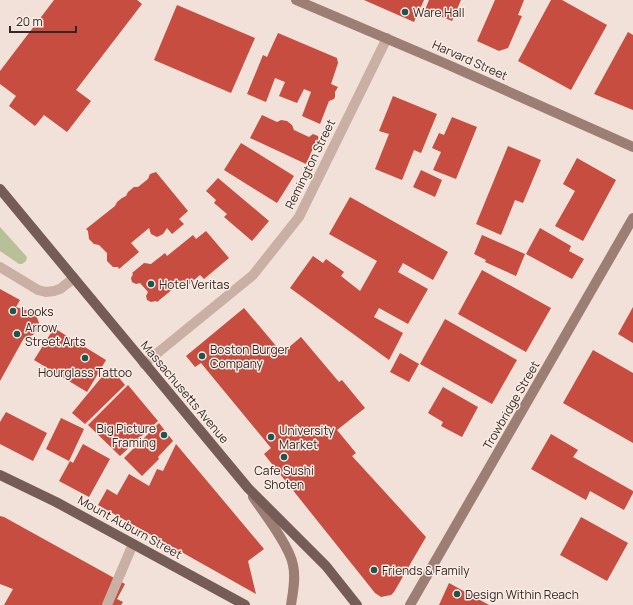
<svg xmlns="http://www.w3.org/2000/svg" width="633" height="605" font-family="Manrope,sans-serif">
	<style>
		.green { fill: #b8c098 }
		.building { fill: #c74d40 }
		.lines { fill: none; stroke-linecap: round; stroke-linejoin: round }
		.lane { stroke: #c9afa4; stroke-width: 10 }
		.street { stroke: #c9afa4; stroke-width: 10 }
		.secondary { stroke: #9c7e75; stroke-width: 10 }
		.primary { stroke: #765c56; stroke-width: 10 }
		.poi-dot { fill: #1b5651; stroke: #f9ece4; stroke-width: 1.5 }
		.labels { text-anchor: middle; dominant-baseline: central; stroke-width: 3; stroke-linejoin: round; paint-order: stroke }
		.poi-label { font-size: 12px; fill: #342826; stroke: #f9ece4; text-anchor: start }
		.street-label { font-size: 12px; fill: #342826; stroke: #f9ece4 }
	</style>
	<rect width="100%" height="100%" fill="#f1e1d8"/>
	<!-- green -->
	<polygon class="green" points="0,227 27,257 26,261 22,264 19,264 0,251"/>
	<!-- building -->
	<g class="building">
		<polygon points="54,0 137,0 142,4 76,90 91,101 67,132 44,115 35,126 9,106 16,96 0,84 0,71"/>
		<polygon points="364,0 424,0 414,22"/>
		<polygon points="429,0 461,0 452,21 425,10"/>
		<polygon points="495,0 524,0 518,15 522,16 508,48 499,51 477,41"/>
		<polygon points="551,0 562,0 607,25 571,90 518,61"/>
		<polygon points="177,5 255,38 231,93 154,60"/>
		<polygon points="628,32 633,35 633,110 594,94"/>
		<polygon points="278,33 337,58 338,63 331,84 338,87 335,92 335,97 334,99 329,101 320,124 302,116 311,92 304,89 297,103 279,96 285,82 275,78 266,102 247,94 263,55 267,57"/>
		<polygon points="393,96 437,114 421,153 414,150 402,180 375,169 389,134 379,131"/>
		<polygon points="262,115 277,122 281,120 287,121 292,125 294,130 309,137 313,134 318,136 319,142 318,145 314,146 306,164 250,138"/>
		<polygon points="452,117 477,127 456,179 433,170 441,152 432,148 439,133 444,135"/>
		<polygon points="241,143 294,176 277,203 224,170"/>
		<polygon points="508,146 541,160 523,203 515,200 501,235 476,224"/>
		<polygon points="577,158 616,180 583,241 555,226 575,191 563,184"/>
		<polygon points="421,170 442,180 435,197 413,187"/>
		<polygon points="156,172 188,211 179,219 184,224 172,234 167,228 163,234 157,237 151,234 149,228 131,243 139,252 119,269 118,267 113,267 107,261 107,253 99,245 94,244 89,239 88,231 86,229 115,206 117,202 122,198 126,196 128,192 134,187 138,187 148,179 150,174"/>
		<polygon points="218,178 269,221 252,241 224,217 227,214 214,203 216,200 206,191"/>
		<polygon points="350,197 448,252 433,280 403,263 398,272 428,289 408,324 379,308 374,317 403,333 389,360 290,288 313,256 323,263 326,259 344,272 341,276 360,291 377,261 329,234"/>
		<polygon points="540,228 571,246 569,251 584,259 572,279 526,254"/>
		<polygon points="206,231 229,258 204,279 200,275 188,285 184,280 157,302 156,301 151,302 147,300 146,296 148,292 140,283 136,284 132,282 131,278 133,274 132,273 144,263 151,264 165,253 167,256 193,235 196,239"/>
		<polygon points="482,235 525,254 516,276 485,262 486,260 474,254"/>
		<polygon points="482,270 551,308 526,352 458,314"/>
		<polygon points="0,289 20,300 16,307 32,312 36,315 39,323 38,329 33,335 24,338 0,381"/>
		<polygon points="633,307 633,343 618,334"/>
		<polygon points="244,308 282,353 301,337 339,382 342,380 365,408 337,430 356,453 352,456 426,537 394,592 391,595 381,597 375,593 264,454 271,448 201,363 195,367 186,356"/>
		<polygon points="445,319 517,360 492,404 420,364"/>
		<polygon points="54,328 106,360 87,392 34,360"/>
		<polygon points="593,350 633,373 633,443 563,403"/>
		<polygon points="400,353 419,364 409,382 390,372"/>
		<polygon points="110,367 125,385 85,424 72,413"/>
		<polygon points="128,385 158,421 120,456 88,425"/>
		<polygon points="443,387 478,407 462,437 441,426 443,422 428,413"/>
		<polygon points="6,412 47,433 33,461 0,444 0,422"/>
		<polygon points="61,418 84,429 69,461 46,449"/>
		<polygon points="159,423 173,441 158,457 159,459 142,476 124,458"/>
		<polygon points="551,434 578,450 573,457 633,491 633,493 624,510 590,491 586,500 531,469"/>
		<polygon points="83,444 110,459 89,497 59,481 70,461 73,463"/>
		<polygon points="176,444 264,549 248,561 256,594 98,505 107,489 117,495 129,474 149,486 157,469 163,471"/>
		<polygon points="0,516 4,517 125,584 117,599 123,602 121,605 4,605 13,589 0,584"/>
		<polygon points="581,517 628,543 607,581 560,555"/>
		<polygon points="449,583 489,605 439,605"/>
	</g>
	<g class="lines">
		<!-- lane -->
		<polyline class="lane" points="107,605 133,544"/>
		<!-- street -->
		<g class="street">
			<polyline points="0,267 38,290 46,292 54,291 60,289 74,278"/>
			<polyline points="144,364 253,275 299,217 387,38"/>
		</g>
		<!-- secondary -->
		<g class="secondary">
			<polyline points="296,0 444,63 633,147"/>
			<path d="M253 497C264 513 290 547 293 565 296 578 293 592 291 605"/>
			<polyline points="410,605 633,218"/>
		</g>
		<!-- primary -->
		<g class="primary">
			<polyline points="0,189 248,488 326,566 357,605"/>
			<polyline points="0,475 56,502 245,605"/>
		</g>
	</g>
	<!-- markers -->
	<g class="poi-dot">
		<circle cx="405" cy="12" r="4"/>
		<circle cx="151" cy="284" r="4"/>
		<circle cx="13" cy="311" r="4"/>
		<circle cx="17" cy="334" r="4"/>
		<circle cx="202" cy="356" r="4"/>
		<circle cx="85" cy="358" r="4"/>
		<circle cx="164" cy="435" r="4"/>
		<circle cx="271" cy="437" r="4"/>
		<circle cx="284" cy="457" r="4"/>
		<circle cx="374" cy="570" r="4"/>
		<circle cx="457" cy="594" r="4"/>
	</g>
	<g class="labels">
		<!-- poi labels -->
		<g class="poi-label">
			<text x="413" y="12">Ware Hall</text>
			<text x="159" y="284">Hotel Veritas</text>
			<text x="21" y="311">Looks</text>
			<text x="25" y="327">Arrow<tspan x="25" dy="14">Street Arts</tspan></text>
			<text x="210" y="349">Boston Burger<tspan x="210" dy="14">Company</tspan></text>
			<text x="85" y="372" text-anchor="middle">Hourglass Tattoo</text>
			<text x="156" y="428" text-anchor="end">Big Picture<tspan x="156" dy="14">Framing</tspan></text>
			<text x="279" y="430">University<tspan x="279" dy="14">Market</tspan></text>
			<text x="284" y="470" text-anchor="middle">Cafe Sushi<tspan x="284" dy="14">Shoten</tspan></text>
			<text x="382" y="570">Friends &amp; Family</text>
			<text x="465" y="594">Design Within Reach</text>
		</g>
		<!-- street labels -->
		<g class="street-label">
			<text transform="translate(470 60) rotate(24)">Harvard Street</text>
			<text transform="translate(310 164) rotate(-64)">Remington Street</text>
			<text transform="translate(185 392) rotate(50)">Massachusetts Avenue</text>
			<text transform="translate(511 405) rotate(-60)">Trowbridge Street</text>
			<text transform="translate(130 527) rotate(29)">Mount Auburn Street</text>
		</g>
	</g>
	<!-- scale -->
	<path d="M10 26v6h66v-6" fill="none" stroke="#342826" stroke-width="2"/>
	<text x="16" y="26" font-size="12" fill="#342826" stroke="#f9ece4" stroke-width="3" paint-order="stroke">20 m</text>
</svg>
